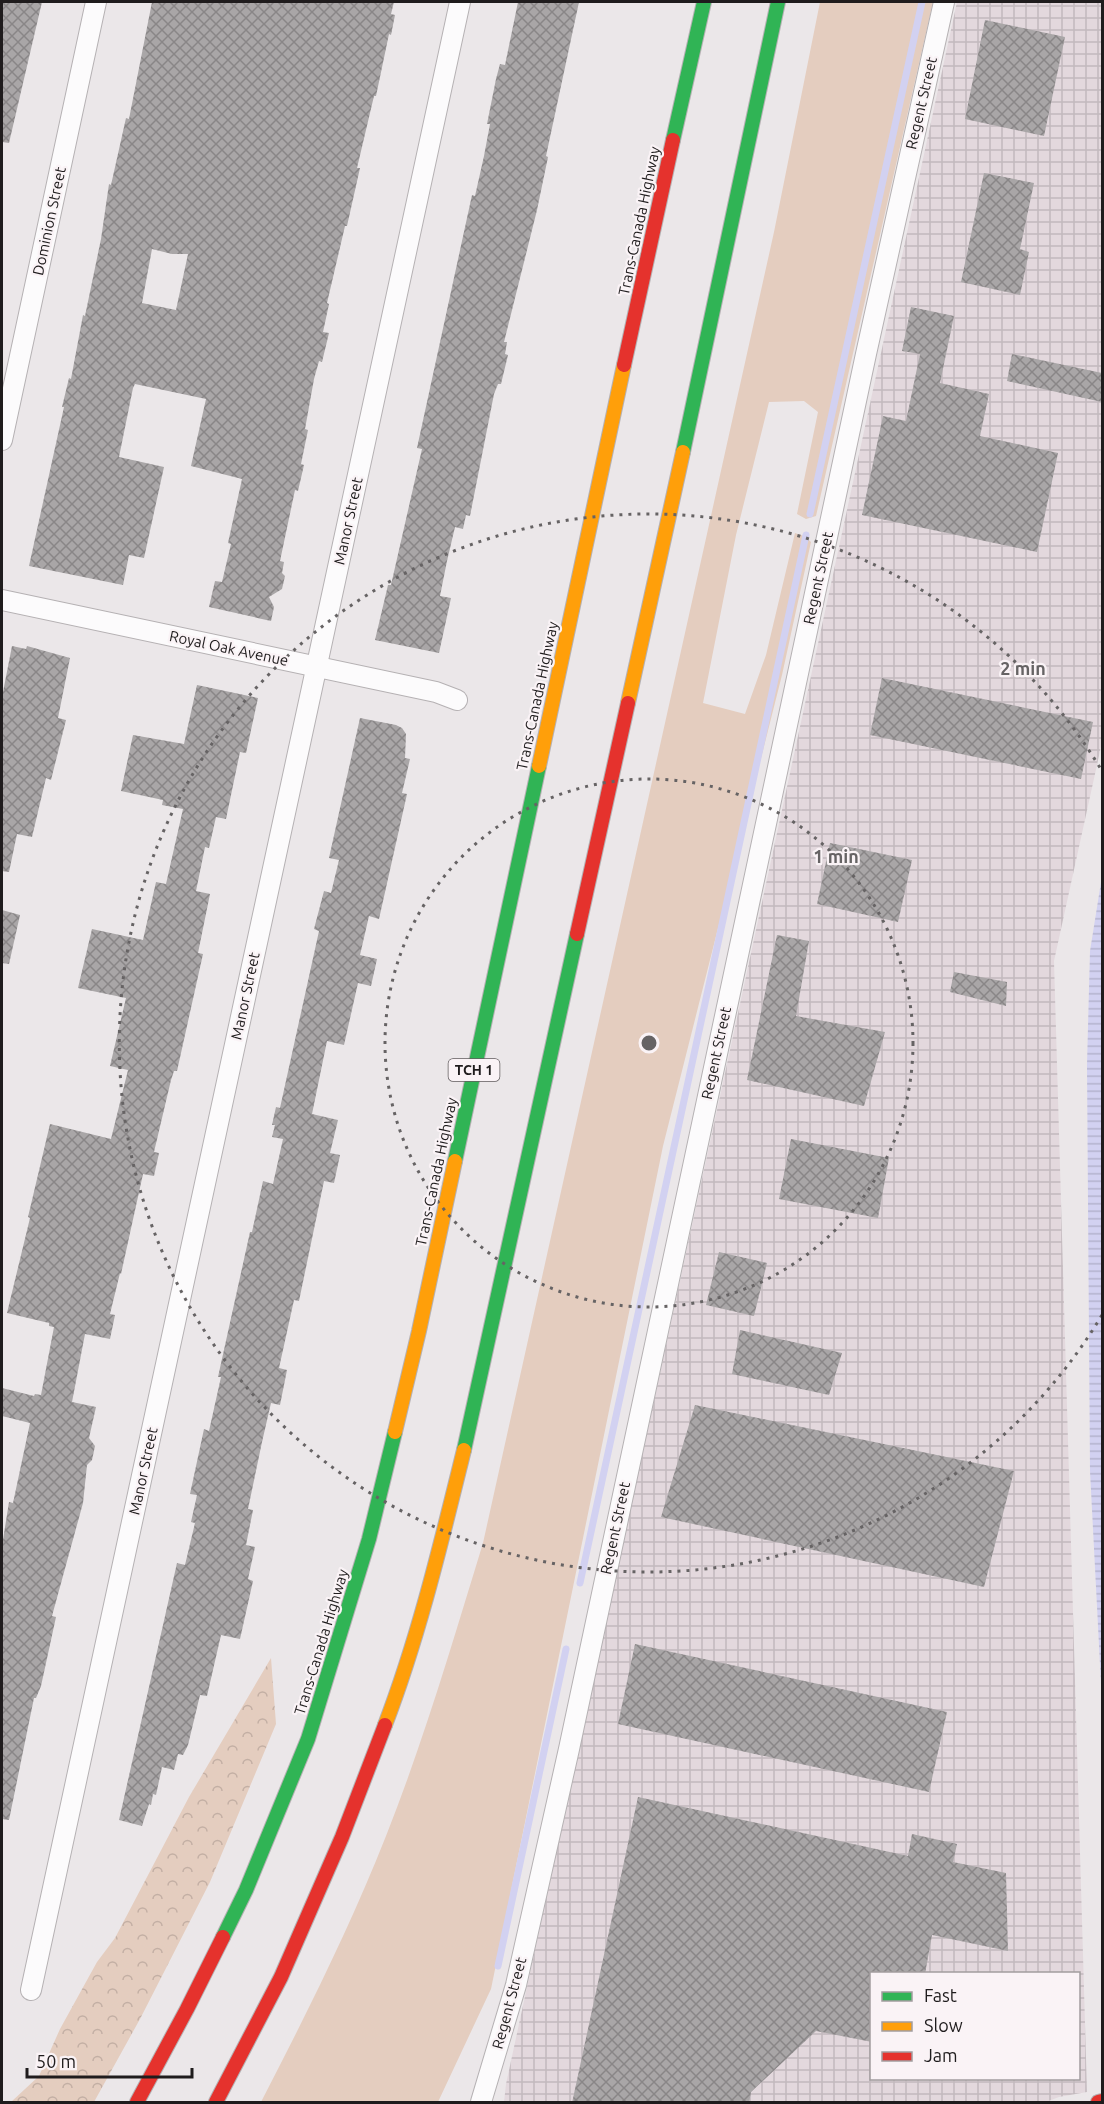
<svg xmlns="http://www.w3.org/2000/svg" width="1104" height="2104" font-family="Ubuntu,sans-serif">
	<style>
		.industrial { fill: url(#industrial-grid); fill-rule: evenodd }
		.green { fill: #e4cdbf }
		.forest { fill: url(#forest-crowns) }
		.water { fill: url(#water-rules) }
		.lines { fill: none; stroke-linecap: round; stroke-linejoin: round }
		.stream { stroke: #d2d1f1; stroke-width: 7 }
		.building { fill: url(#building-cross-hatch); fill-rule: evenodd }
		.street-casing { stroke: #b5b1b3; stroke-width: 22 }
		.fast-casing { stroke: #b5b1b3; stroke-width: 16 }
		.slow-casing { stroke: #b5b1b3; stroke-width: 16 }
		.jam-casing { stroke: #b5b1b3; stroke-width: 16 }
		.street { stroke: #fcfbfc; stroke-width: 20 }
		.fast { stroke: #30b455; stroke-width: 14 }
		.slow { stroke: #ff9f0a; stroke-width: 14 }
		.jam { stroke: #e5322d; stroke-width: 14 }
		.ring { fill: none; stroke: #666364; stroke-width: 3; stroke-dasharray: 3 6 }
		.labels { text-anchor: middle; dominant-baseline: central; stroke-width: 4.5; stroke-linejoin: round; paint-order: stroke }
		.shield { fill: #faf3f6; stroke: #615c5e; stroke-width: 1.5 }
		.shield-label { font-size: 14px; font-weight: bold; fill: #1f1c1d }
		.street-label { font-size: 15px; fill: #1f1c1d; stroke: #faf3f6 }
		.centre { fill: #666364; stroke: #faf3f6; stroke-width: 3 }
		.ring-label { font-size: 18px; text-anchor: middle; font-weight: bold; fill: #666364; stroke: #faf3f6; stroke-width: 4.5; stroke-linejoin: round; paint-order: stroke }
	</style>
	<defs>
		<pattern id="industrial-grid" width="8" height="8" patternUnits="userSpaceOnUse" patternTransform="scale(1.5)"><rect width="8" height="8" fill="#e3d8dd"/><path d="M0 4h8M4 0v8" fill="none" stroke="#c2b9bd"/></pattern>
		<pattern id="forest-crowns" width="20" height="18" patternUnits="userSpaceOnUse" patternTransform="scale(1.5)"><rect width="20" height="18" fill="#e4cdbf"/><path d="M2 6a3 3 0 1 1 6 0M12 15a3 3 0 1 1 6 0" fill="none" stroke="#c3afa4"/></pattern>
		<pattern id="water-rules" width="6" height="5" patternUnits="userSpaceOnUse" patternTransform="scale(1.5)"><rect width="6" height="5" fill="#d2d1f1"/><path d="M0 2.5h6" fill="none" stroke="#b4b3ce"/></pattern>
		<pattern id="building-cross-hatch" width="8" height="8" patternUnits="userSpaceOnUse" patternTransform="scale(1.5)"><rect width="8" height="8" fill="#a9a6a7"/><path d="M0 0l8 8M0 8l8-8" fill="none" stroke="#898687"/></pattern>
	</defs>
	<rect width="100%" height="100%" fill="#ebe7e9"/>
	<!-- industrial -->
	<path class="industrial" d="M957 2H1102V742L1054 961 1087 2092 1059 2097 1046 2102H504L506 2084ZM872 1974H1078V2078H872Z"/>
	<!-- green -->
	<path class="green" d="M820 2H933L816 516 806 519 797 514 818 412 804 401 769 402 736 535 703 703 745 714 766 655 795 533 804 536 811 542 782 675 663 1146 491 1989 438 2102H261C306 2015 350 1927 386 1836 424 1740 453 1641 483 1543L774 232Z"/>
	<!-- forest -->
	<polygon class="forest" points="271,1658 276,1724 210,1882 140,2019 94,2102 11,2102 39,2076 60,2029 97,1962 115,1938 189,1797"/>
	<!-- water -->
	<polygon class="water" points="1102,876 1102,1703 1090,1471 1087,1065 1090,951"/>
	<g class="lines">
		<!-- stream -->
		<g class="stream">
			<polyline points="810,514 922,2"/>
			<polyline points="580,1583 806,535"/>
			<polyline points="498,1966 566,1649"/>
		</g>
	</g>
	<!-- building -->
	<g class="building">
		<polygon points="2,2 42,2 9,143 2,142"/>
		<path d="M152 2H394L391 14 395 15 391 35 389 34 376 96H374L357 168H360L347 226H345L327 303 329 304 323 332 329 333 322 362 319 361 314 379 305 429 308 430 301 464 304 465 298 491 295 490 280 561 284 562 282 573 285 576 282 589 269 597 274 607 271 621 209 607 215 581 222 582 231 544 228 543 242 479 191 466 206 399 135 384 133 388 119 457 164 467 144 558 129 555 123 585 29 566 64 407H62L69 378 71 379 83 315 85 316 101 239 109 184 111 185 126 118 129 119ZM152 249 172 254H188L176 310 142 303Z"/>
		<polygon points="518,2 579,2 546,156 548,157 537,210 504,342 507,342 505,354 508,355 501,384 498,384 494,394 470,516 466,515 463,529 455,527 447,561 440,596 451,598 439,653 375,640 388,585 391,585 422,449 417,448 472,195 475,196 484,156 490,124 487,124 496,79 500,64 505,65"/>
		<polygon points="985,20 1065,37 1044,136 965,119"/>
		<polygon points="984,173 1034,183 1020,249 1029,252 1020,295 961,282"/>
		<polygon points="911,307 954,316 940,383 989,394 980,436 1058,453 1037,552 862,515 883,416 906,421 920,354 902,351"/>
		<polygon points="1012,354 1102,373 1102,402 1007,381"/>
		<polygon points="12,646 26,649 27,646 70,658 58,718 66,720 51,780 46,778 32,837 17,834 9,872 2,871 2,697"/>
		<polygon points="882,678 1093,722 1081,779 870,735"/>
		<polygon points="197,685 258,698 246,753 240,752 226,819 216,817 209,848 205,847 196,891 210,894 198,953 203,954 177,1071 174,1071 171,1080 154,1152 159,1153 154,1176 143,1174 121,1274 120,1273 110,1314 115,1315 110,1339 85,1334 72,1402 96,1407 89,1438 95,1446 92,1460 87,1465 83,1503 52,1616 56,1617 41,1686 36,1698 34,1698 9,1820 2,1819 2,1546 9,1502 13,1503 30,1423 2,1416 2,1388 34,1396 35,1394 41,1395 54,1327 49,1326 49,1323 7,1313 30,1218 28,1217 50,1124 111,1139 128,1070 110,1066 126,998 78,988 92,929 143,940 156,882 166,884 183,809 162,805 163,800 121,791 133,735 184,744"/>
		<polygon points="360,718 396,725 402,728 406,734 405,758 410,759 402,793 407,794 379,919 369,916 360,955 377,959 371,986 358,983 344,1045 327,1041 312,1114 338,1120 330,1153 340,1155 334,1183 324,1181 299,1301 294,1300 279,1368 287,1370 280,1405 271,1403 262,1442 248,1509 253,1510 246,1545 255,1547 248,1579 253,1581 240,1639 221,1635 207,1696 200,1695 188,1745 183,1755 178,1754 174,1770 162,1767 156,1795 153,1794 151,1805 149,1804 142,1826 119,1820 177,1563 185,1565 195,1523 191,1522 197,1495 190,1494 204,1429 209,1431 221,1377 218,1377 250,1232 252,1232 263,1181 273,1184 283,1139 272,1137 275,1125 272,1125 276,1107 280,1108 319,931 314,929 324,891 331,893 339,860 329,858"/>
		<polygon points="830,843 912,860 898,922 817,904"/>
		<polygon points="2,910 20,915 9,964 2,963"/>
		<polygon points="777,935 809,941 796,1016 885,1032 864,1106 747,1080"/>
		<polygon points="954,972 1007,982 1006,1006 950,992"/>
		<polygon points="791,1139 889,1158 878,1218 779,1199"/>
		<polygon points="719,1252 767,1263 754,1316 706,1305"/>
		<polygon points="740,1330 842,1353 829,1395 732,1374"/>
		<polygon points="695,1405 1014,1471 984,1587 661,1517"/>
		<polygon points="635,1644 947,1712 929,1792 618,1724"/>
		<polygon points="638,1797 908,1856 912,1834 957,1844 953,1862 1006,1873 1008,1951 932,1935 925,1974 872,1974 872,2042 816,2031 751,2092 749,2103 572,2103"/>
	</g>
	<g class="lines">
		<defs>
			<g id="street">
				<polyline points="2,440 96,2"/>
				<polyline points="2,600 436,692 457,700"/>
				<polyline points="31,1990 460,2"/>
				<polyline points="481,2102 516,1985 569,1749 866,354 944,2"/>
			</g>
			<g id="fast">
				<polyline points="673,140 704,2"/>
				<polyline points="683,452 778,2"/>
				<polyline points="455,1161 539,766"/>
				<polyline points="464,1450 577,934"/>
				<polyline points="223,1937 246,1890 308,1739 369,1539 395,1432"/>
			</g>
			<g id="slow">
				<polyline points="628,703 683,452"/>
				<polyline points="539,766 624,365"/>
				<polyline points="395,1432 419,1331 455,1161"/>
				<path d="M385 1725C419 1636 441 1543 464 1450"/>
			</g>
			<g id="jam">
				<polyline points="624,365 673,140"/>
				<polyline points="577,934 628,703"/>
				<polyline points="137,2102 187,2009 223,1937"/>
				<polyline points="216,2102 281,1977 342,1837 385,1725"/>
				<polyline points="1098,2102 1102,2101"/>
			</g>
		</defs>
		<!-- street casing -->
		<use href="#street" class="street-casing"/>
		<!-- fast casing -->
		<use href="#fast" class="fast-casing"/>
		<!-- slow casing -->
		<use href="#slow" class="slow-casing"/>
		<!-- jam casing -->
		<use href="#jam" class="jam-casing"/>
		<!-- street -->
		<use href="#street" class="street"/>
		<!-- fast -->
		<use href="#fast" class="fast"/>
		<!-- slow -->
		<use href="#slow" class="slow"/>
		<!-- jam -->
		<use href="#jam" class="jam"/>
	</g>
	<!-- distance rings -->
	<g class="ring">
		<circle cx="649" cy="1043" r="264"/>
		<path d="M1102 1315A529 529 0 1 1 1102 771"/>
	</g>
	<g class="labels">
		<!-- shield labels -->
		<rect class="shield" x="448.5" y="1059" width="51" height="22" rx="4.5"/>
		<g class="shield-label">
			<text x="474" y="1070">TCH 1</text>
		</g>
		<!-- street labels -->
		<g class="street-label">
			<text transform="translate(921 103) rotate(-77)">Regent Street</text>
			<text transform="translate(49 221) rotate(-78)">Dominion Street</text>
			<text transform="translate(639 221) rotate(-78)">Trans-Canada Highway</text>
			<text transform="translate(348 521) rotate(-78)">Manor Street</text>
			<text transform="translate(818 578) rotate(-78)">Regent Street</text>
			<text transform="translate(229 648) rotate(12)">Royal Oak Avenue</text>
			<text transform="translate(537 696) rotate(-78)">Trans-Canada Highway</text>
			<text transform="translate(245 996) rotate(-78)">Manor Street</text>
			<text transform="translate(716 1053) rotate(-78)">Regent Street</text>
			<text transform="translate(436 1172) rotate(-78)">Trans-Canada Highway</text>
			<text transform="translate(143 1471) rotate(-78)">Manor Street</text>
			<text transform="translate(615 1528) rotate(-78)">Regent Street</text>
			<text transform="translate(321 1642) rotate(-73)">Trans-Canada Highway</text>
			<text transform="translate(509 2003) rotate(-75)">Regent Street</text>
		</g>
	</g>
	<circle cx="649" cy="1043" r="9" class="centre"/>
	<g class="ring-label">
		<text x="1023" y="675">2 min</text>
		<text x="836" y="863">1 min</text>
	</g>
	<!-- border -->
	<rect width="1104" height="2104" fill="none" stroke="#1f1c1d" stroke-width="6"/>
	<!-- legend -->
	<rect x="870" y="1972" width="210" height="108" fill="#faf3f6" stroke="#a29d9f" stroke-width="1.5"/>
	<rect x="882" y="1992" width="30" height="9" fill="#30b455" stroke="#a29d9f" stroke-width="1.5"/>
	<text x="924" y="2002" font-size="18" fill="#1f1c1d">Fast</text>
	<rect x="882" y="2022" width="30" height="9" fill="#ff9f0a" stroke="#a29d9f" stroke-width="1.5"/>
	<text x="924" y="2032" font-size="18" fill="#1f1c1d">Slow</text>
	<rect x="882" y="2052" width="30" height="9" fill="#e5322d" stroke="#a29d9f" stroke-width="1.5"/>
	<text x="924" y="2062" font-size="18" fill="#1f1c1d">Jam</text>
	<!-- scale -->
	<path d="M27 2068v9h165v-9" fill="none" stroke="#1f1c1d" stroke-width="3"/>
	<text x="36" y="2068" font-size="18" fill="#1f1c1d" stroke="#faf3f6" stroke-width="4.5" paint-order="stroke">50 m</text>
</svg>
